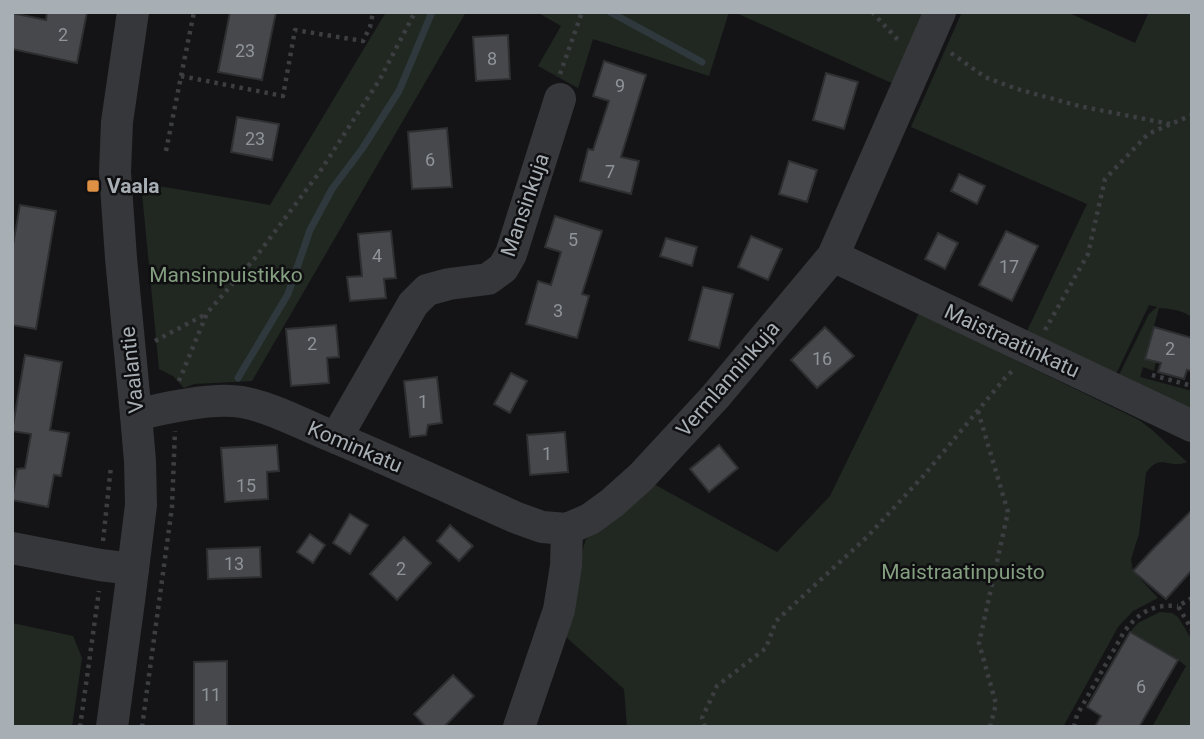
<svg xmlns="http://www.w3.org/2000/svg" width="1204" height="739" font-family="Roboto,sans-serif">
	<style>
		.green { fill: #212821 }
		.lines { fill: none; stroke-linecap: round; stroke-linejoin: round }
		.stream { stroke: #2f393d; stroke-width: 7 }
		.building { fill: #46484b; stroke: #2e2f31; stroke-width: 2 }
		.path { stroke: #3c3e41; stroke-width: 4.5; stroke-dasharray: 3.5 5; stroke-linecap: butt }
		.minor { stroke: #36373a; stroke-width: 32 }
		.poi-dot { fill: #de9044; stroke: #0f0f11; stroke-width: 2.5 }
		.labels { text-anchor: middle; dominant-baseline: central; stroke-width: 5; stroke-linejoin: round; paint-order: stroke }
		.number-label { font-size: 18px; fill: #8f949a }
		.poi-label { font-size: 21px; font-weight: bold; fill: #a7aeb4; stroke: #0f0f11; text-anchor: start }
		.street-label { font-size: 21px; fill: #a7aeb4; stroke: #0f0f11 }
		.park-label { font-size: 21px; fill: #849e80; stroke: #0f0f11 }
	</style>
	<rect width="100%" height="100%" fill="#141416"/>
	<!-- green -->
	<g class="green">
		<polygon points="386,12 466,12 252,381 194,384 184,388 173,376 159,369 141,183 270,205"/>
		<polygon points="537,12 729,12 709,76 593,39 578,88 538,66 561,26"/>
		<polygon points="734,12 931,12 896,85"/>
		<path d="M962 12H1067L1135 43 1149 12H1192V317C1181 310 1172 309 1159 308L1145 358 1156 361 1154 371 1143 367 1140 377 1192 391V412L1118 377 1149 314 1157 307 1149 305 1116 374 1027 331 1087 204 911 127Z"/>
		<path d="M919 313 1139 420 1151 429 1187 462C1168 470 1161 452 1146 473L1139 534 1131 559 1133 571 1158 598 1133 611 1118 627 1063 727H627L624 689 566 637 576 571 586 539 605 524 652 483 777 552 830 496Z"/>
		<polygon points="1160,612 1172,613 1178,617 1192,640 1192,727 1152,727 1186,666 1177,659 1130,632 1138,623"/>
		<polygon points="12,623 73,636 82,658 72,727 12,727"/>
	</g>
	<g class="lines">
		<!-- stream -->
		<g class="stream">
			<polyline points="610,12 702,62"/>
			<polyline points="238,378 288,294 310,230 332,189 362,149 399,91 432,12"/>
		</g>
	</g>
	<!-- building -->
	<g class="building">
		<polygon points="47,12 87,12 77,63 12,49 12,13 46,20"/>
		<polygon points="230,12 276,12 262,80 218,72"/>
		<polygon points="508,35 510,79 476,81 473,37"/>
		<polygon points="604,61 646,75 621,157 639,161 631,194 580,181 588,149 593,150 609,101 593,96"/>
		<polygon points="826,73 858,82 844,129 813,120"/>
		<polygon points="237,117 279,124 272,160 231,152"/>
		<polygon points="447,128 452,187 412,189 408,132"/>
		<polygon points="789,161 817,170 807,202 779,194"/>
		<polygon points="959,174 985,186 977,204 951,191"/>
		<polygon points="20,205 56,211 36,329 12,325 12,250"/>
		<polygon points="555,216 602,231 582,294 589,296 577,338 526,324 538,281 551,285 561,252 545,247"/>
		<polygon points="391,231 396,278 384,279 386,298 350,301 347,277 362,276 358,234"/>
		<polygon points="1006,231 1038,246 1012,301 979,285"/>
		<polygon points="938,233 958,243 945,269 925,259"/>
		<polygon points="751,236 782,249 768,280 738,267"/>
		<polygon points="666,238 697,247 692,266 660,256"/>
		<polygon points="703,287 733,294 719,348 689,340"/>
		<polygon points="336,325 339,357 327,358 329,383 291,386 286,329"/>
		<polygon points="825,327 854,356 817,388 791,360"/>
		<polygon points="1154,327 1192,338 1192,371 1187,370 1184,379 1158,372 1161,363 1145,359"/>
		<polygon points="25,355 62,362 50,430 69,433 61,476 54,475 48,507 12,500 17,469 25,468 31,434 12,431"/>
		<polygon points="511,373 527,381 510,413 494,404"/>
		<polygon points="437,377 442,423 428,425 426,435 410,437 404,381"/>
		<polygon points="565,432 568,472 530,475 527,435"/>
		<polygon points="277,445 279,471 267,472 268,499 225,502 221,448"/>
		<polygon points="719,445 738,468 709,492 690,469"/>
		<polygon points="1192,510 1192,570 1166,599 1133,571 1153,549"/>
		<polygon points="350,514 368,525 350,554 333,543"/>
		<polygon points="450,525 473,546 459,561 437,541"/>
		<polygon points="310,534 325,545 313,563 297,552"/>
		<polygon points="404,537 431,563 397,600 370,574"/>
		<polygon points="260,547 261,577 208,579 207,549"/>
		<polygon points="1130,632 1178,660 1139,727 1095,727 1101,716 1087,707"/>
		<polygon points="227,661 227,727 194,727 194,662"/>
		<polygon points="453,675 474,696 444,727 426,727 414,714"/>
	</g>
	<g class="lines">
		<!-- path -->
		<g class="path">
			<polyline points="872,12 900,42"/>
			<polyline points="951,53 985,77 1017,89 1079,106 1170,124"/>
			<polyline points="560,74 582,12"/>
			<polyline points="181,76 283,96 295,30 363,41 370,27 373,12"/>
			<polyline points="166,151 194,12"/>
			<polyline points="1045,330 1088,254 1105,179 1148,134 1192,115"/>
			<polyline points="155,341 206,314"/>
			<polyline points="1152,375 1192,386"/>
			<polyline points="179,381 207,313 255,258 319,173 380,79 415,12"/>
			<polyline points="978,411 1008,512 979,643 996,704 990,727"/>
			<polyline points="103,541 111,466"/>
			<polyline points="1192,598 1178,606 1192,630"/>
			<polyline points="80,727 99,591"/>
			<polyline points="142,727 172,507 175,431"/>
			<polyline points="705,727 702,718 717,686 766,648 776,621 868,536 925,474 1005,378 1014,369"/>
			<path d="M1074 727 1077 715 1124 632C1139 612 1153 604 1178 606"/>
		</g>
		<!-- minor -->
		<g class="minor">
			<polyline points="833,256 1192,426"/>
			<path d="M136 415C164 408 214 397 242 402 269 407 296 421 322 432 387 459 452 489 517 518L542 527 567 529 590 519 612 503 641 477 715 397 833 256 940 12"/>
			<polyline points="336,438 413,304 427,290 449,284 488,279 503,268 511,254 560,99"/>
			<polyline points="12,548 100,565 133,569"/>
			<polyline points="112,727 129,601 141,505 140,461 136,415 121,258 115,172 117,122 133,12"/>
			<polyline points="519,727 559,610 566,566 567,529"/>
		</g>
	</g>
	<!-- markers -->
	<rect class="poi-dot" x="86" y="179" width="14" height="14" rx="3.5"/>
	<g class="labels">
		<!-- number labels -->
		<g class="number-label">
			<text x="63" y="34">2</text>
			<text x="245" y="50">23</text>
			<text x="492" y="58">8</text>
			<text x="620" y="85">9</text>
			<text x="255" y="138">23</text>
			<text x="430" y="159">6</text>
			<text x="610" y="171">7</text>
			<text x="573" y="239">5</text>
			<text x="377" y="255">4</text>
			<text x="1009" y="266">17</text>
			<text x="558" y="310">3</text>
			<text x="312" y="343">2</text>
			<text x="1170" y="348">2</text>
			<text x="822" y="358">16</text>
			<text x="423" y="401">1</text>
			<text x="547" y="453">1</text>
			<text x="246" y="485">15</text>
			<text x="234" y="563">13</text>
			<text x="401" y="568">2</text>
			<text x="1141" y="686">6</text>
			<text x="211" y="694">11</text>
		</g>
		<!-- poi labels -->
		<g class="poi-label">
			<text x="107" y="186">Vaala</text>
		</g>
		<!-- street labels -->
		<g class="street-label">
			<text transform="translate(525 205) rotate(-71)">Mansinkuja</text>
			<text transform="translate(1012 341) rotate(25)">Maistraatinkatu</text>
			<text transform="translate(132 370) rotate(-96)">Vaalantie</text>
			<text transform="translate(728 379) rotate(-49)">Vermlanninkuja</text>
			<text transform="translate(355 447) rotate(23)">Kominkatu</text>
		</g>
		<!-- park labels -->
		<g class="park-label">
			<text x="226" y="275">Mansinpuistikko</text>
			<text x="963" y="572">Maistraatinpuisto</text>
		</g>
	</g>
	<!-- border -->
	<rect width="1204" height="739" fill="none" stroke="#a7aeb4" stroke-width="28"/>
</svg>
